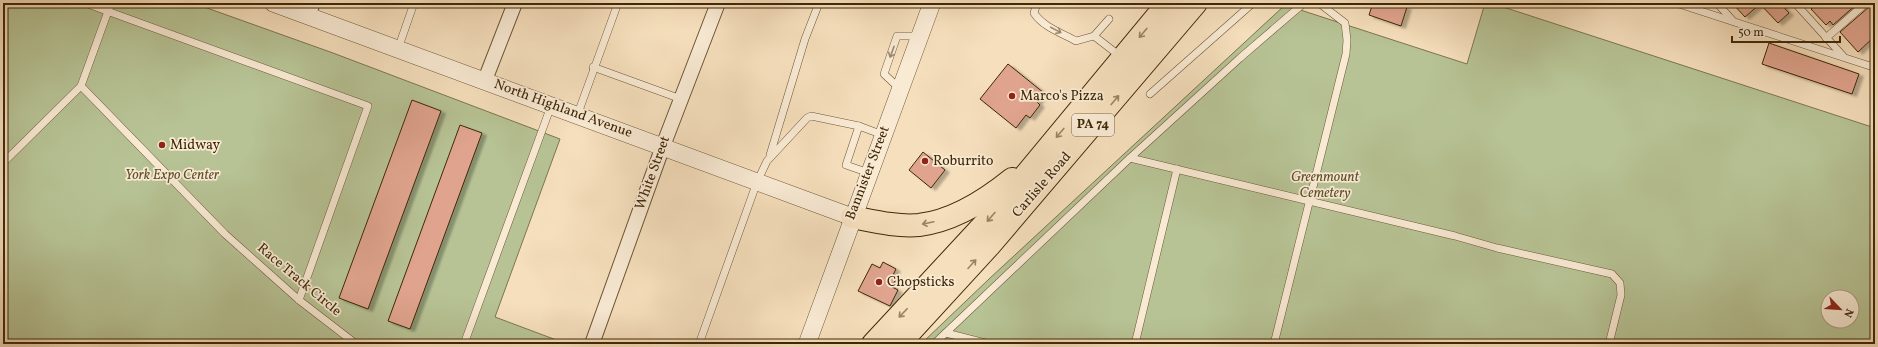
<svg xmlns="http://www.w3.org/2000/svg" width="1878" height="347" font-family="Vollkorn,serif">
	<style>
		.green { fill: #b7c395; stroke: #7b764e; fill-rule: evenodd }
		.building { fill: #e0a48e; stroke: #3f2806; filter: url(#shadow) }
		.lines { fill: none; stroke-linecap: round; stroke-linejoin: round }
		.service-casing { stroke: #6d5634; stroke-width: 8 }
		.minor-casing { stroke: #6d5634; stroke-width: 16 }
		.tertiary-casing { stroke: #6d5634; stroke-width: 18 }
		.primary-casing { stroke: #3f2806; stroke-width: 24 }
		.service { stroke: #f9ead4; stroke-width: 7 }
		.minor { stroke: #f9ead4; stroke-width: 14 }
		.tertiary { stroke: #f9ead4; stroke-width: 17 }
		.primary { stroke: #f6dfbd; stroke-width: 22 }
		.oneway { stroke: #9c896d }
		.oneway2 { stroke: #9a8462 }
		.poi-dot { fill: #8f2418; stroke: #f9ead4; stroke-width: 1.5 }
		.labels { text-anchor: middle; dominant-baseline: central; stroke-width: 3.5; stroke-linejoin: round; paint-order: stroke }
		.shield { fill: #f9ead4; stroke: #776244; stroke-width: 1 }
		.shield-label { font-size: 13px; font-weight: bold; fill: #3f2806 }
		.poi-label { font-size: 14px; fill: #3f2806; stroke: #f9ead4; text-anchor: start }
		.street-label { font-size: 14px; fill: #3f2806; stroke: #f9ead4 }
		.park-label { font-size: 14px; font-style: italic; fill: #5d4f2a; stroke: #f9ead4 }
	</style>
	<defs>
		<filter id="shadow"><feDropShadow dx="4.5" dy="2.5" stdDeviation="1" flood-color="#0004"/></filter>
	</defs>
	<rect width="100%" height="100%" fill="#f6dfbd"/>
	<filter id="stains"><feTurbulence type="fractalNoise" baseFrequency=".005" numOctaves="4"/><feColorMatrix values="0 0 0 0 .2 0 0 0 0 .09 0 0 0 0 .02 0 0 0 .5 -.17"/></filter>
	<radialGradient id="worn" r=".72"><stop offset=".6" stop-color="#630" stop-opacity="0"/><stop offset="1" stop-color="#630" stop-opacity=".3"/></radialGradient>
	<!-- green -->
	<g class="green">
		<polygon points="3,3 193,3 333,53 560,139 495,317 567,344 3,344"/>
		<path d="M1485 3H1491L1875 128V344H921L989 279 1285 5 1467 64ZM1828 297H1852V321H1828Z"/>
	</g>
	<!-- building -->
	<g class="building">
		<polygon points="1373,3 1395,3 1407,7 1401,26 1369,15"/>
		<polygon points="1732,3 1780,3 1789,13 1778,23 1760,4 1745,17"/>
		<polygon points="1818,3 1858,3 1833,25 1830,21 1826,25 1811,9"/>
		<polygon points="1871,3 1875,3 1875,36 1858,52 1840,32 1869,7"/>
		<polygon points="1769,43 1859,74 1852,94 1762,64"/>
		<polygon points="1008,64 1044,93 1037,102 1040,105 1030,118 1026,115 1016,128 980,99"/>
		<polygon points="412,100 441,111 368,309 339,298"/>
		<polygon points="460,125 482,133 410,329 388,321"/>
		<polygon points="923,152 945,170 931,188 909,170"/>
		<polygon points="883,262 896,269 893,275 897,277 892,287 898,290 890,306 858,291 872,264 880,268"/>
	</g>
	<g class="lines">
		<defs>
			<g id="service">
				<polyline points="85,3 368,106 299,300"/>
				<path d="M1037 3 1034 13C1043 27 1062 33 1076 41L1094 36"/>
				<polyline points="1676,3 1870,66 1875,61"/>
				<polyline points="1717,3 1733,21"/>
				<polyline points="1795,3 1843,56"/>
				<polyline points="1109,19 1094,36 1120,56"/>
				<polyline points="1826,38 1866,3"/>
				<polyline points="398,49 414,3"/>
				<polyline points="593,67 681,99"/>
				<polyline points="81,86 225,234 299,300 356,344"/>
				<polyline points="900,89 884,74 897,36 919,36"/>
				<polyline points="1150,94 1253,3"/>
				<polyline points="577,116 618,3"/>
				<polyline points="770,155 805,39 819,3"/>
				<polyline points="1130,158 1240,58 1304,3"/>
				<polyline points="3,163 81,86 111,3"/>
				<polyline points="869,173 846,165 859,126 883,135"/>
				<polyline points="946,333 989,344"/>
				<polyline points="464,344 551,106"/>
				<polyline points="699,344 757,182 767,161 807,118 811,116 859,126"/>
				<polyline points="934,344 1130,158 1455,236 1497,248 1612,274 1620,283 1621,295 1609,344"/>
				<polyline points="1135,344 1177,169"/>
				<polyline points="1274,344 1346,54 1347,40 1345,23 1319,3"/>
			</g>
			<g id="minor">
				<polyline points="308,15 313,3"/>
				<polyline points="485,80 515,3"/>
				<polyline points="592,344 663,146 718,3"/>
			</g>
			<g id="tertiary">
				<polyline points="273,3 852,217"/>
				<polyline points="807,344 932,3"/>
			</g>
			<g id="primary">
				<path d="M852 217C873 221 897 227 919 225 953 221 986 200 1012 179"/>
				<polyline points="873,344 990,218 1168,3"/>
				<polyline points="899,344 989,246 1196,3"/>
			</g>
		</defs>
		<!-- service casing -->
		<use href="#service" class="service-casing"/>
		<!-- minor casing -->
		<use href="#minor" class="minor-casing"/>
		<!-- tertiary casing -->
		<use href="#tertiary" class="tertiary-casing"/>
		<!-- primary casing -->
		<use href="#primary" class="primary-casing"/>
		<!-- service -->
		<use href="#service" class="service"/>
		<!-- minor -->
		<use href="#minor" class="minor"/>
		<!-- tertiary -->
		<use href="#tertiary" class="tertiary"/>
		<!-- primary -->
		<use href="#primary" class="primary"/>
	</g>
	<!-- one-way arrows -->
	<defs><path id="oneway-shaft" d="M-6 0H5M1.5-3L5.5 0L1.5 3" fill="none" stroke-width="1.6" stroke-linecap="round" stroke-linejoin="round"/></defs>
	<g class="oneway">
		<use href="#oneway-shaft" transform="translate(1056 30) rotate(28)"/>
		<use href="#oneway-shaft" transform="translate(892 52) rotate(110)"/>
	</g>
	<g class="oneway2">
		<use href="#oneway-shaft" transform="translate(1143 33) rotate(130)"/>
		<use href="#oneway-shaft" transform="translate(1115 100) rotate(-50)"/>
		<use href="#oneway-shaft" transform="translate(1060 133) rotate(130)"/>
		<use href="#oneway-shaft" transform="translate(991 217) rotate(131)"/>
		<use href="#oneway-shaft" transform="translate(928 223) rotate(168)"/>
		<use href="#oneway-shaft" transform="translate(972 264) rotate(-48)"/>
		<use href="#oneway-shaft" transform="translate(903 313) rotate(134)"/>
	</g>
	<!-- markers -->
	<g class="poi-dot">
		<circle cx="1012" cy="96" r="4"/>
		<circle cx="162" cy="145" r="4"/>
		<circle cx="925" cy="161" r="4"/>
		<circle cx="879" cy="282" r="4"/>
	</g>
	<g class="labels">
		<!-- shield labels -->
		<rect class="shield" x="1072" y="114" width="42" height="22" rx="3"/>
		<g class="shield-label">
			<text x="1093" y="125">PA 74</text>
		</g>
		<!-- poi labels -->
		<g class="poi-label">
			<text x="1020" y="96">Marco's Pizza</text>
			<text x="170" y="145">Midway</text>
			<text x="933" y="161">Roburrito</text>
			<text x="887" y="282">Chopsticks</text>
		</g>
		<!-- street labels -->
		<g class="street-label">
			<text transform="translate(563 109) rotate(20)">North Highland Avenue</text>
			<text transform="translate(653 173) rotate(-70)">White Street</text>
			<text transform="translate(868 173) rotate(-69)">Bannister Street</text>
			<text transform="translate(1042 185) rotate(-49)">Carlisle Road</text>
			<text transform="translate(299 280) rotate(40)">Race Track Circle</text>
		</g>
		<!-- park labels -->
		<g class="park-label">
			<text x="172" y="175">York Expo Center</text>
			<text x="1325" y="177">Greenmount<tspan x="1325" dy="16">Cemetery</tspan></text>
		</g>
	</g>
	<!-- margin -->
	<rect width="1878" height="347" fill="none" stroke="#f6dfbd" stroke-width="16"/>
	<rect x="4" y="4" width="1870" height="339" fill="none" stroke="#3f2806" stroke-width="2"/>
	<rect x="8" y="8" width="1862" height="331" fill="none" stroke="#3f2806"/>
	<!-- north arrow -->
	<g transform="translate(1840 309) rotate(115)"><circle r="19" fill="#f9ead4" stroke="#af9c82"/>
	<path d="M0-3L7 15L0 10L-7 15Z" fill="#8f2418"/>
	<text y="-6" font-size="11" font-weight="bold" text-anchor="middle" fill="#3f2806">N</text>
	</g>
	<!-- scale -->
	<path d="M1732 36v6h108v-6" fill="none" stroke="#3f2806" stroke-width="2"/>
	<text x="1738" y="36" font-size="12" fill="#3f2806" stroke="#f9ead4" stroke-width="3" paint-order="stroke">50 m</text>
	<rect width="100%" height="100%" filter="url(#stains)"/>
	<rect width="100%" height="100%" fill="url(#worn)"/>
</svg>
